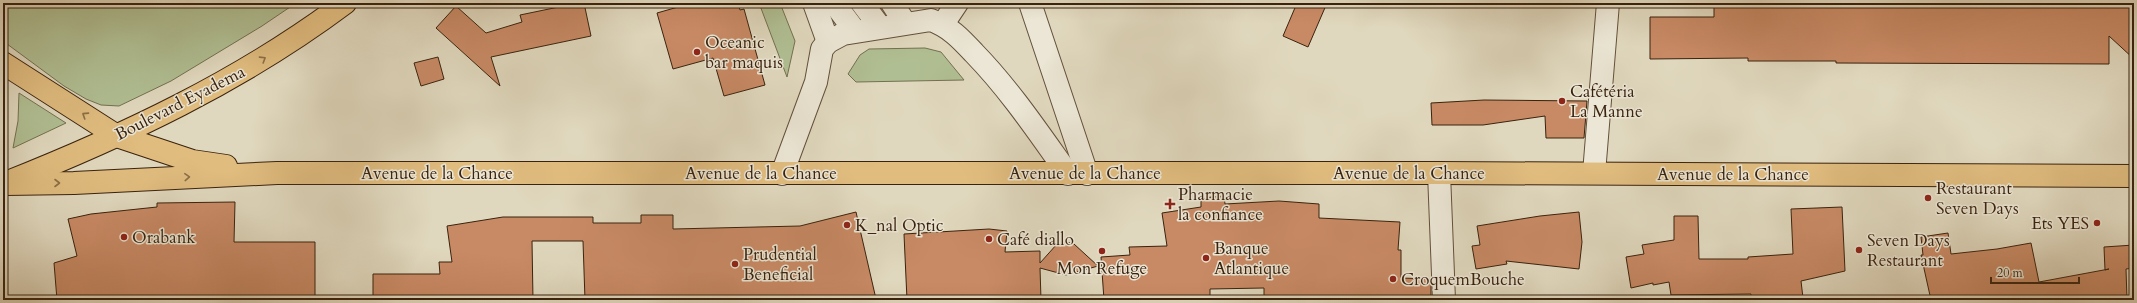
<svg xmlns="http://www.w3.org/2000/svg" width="2137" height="303" font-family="Cardo,serif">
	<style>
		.grass { fill: #b0bf93; stroke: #747050 }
		.building { fill: #c88a65; stroke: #39220e }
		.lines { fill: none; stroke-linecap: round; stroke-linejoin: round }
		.minor-casing { stroke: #63503a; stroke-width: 24 }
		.major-casing { stroke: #39220e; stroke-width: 24 }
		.highway-casing { stroke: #39220e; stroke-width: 24 }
		.minor { stroke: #ebe6d5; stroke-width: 22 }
		.major { stroke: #e0bc7f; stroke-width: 22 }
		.highway { stroke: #e0bc7f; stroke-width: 22 }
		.oneway { stroke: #8c6f46 }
		.poi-dot { fill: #8f2418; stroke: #ebe6d5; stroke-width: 1.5 }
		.labels { text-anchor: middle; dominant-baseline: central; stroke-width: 3; stroke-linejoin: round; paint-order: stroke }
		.poi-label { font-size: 17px; fill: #39220e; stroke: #ebe6d5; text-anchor: start }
		.street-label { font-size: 17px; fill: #39220e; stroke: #ebe6d5 }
	</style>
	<rect width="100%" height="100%" fill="#e0d8be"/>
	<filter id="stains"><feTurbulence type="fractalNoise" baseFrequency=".005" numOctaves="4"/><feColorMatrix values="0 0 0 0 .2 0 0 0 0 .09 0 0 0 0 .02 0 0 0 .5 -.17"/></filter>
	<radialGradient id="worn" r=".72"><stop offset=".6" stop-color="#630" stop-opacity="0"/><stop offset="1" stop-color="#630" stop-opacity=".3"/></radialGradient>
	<!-- grass -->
	<g class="grass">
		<polygon points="3,3 296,3 262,26 171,81 119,106 101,105 86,99 64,86 3,41"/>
		<polygon points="759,3 780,3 795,41 787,77"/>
		<polygon points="925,48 941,52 964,80 856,82 848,74 860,55 869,49"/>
		<polygon points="19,93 66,123 13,148 18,121"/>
	</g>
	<!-- building -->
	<g class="building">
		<polygon points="578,3 584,3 591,36 491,57 500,86 436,28 456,6 486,33 522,22 520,15"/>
		<polygon points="692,3 738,3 740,10 744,9 765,85 724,96 713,58 673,69 657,13"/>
		<polygon points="1297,3 1327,3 1308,47 1283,36"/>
		<polygon points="1853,3 2134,3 2134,59 2109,36 2109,64 1836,63 1836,61 1748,61 1748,58 1650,59 1650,17 1714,17 1714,4"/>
		<polygon points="438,57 444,79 421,86 414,63"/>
		<polygon points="1484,100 1587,101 1584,138 1546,138 1545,116 1483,125 1432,125 1431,103"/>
		<polygon points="1224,196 1225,204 1279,201 1319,204 1319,218 1400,222 1398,250 1401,250 1401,278 1431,279 1431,300 1264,298 1264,288 1210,289 1210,300 1104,300 1101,257 1130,255 1129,247 1167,246 1162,213 1201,207 1201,198"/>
		<polygon points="235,202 234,242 315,242 315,300 57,300 54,263 77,256 68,219 91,214 157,207 157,203"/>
		<polygon points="1842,207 1845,271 1801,281 1803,298 1751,300 1751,294 1671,295 1669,282 1653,285 1653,283 1631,288 1626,257 1644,254 1642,245 1674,240 1674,216 1698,216 1699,259 1748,259 1748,257 1793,254 1791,209"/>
		<polygon points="856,212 876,299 585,300 583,241 532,241 533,300 373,300 373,274 440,274 439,262 452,262 447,226 503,217 593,217 593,223 641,223 641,215 673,215 673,229 800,226"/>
		<polygon points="1579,212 1582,242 1579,269 1506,261 1507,264 1476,269 1472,246 1480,245 1477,226 1540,216"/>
		<polygon points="989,229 1007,231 1005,252 1040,251 1040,263 1057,244 1066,242 1074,244 1098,266 1066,275 1040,268 1041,300 907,300 904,234"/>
		<polygon points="1948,233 1951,254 1997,249 2031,243 2039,282 2109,269 2105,270 2104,247 2134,245 2134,268 2126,269 2127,300 1931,300 1921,255 1923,255 1921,237"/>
	</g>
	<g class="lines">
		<defs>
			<g id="minor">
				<polyline points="814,3 828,42"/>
				<polyline points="834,3 855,31"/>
				<polyline points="862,3 880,27"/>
				<polyline points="892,3 905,23"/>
				<polyline points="1030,3 1087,174"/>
				<polyline points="943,24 957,3"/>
				<polyline points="1439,173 1444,300"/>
				<polyline points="1594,173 1608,3"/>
				<path d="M782 174 816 82 822 49 828 42 843 34 931 20C950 27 961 39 974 53 1010 90 1038 132 1068 174"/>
			</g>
			<g id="major">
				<polyline points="3,63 117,136 192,161 226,166"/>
				<polyline points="5,184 74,183 277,173 1439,173 2134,176"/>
			</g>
			<path id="highway" d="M3 184C124 136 241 81 345 3"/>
		</defs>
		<!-- minor casing -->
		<use href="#minor" class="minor-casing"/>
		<!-- major casing -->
		<use href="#major" class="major-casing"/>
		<!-- highway casing -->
		<use href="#highway" class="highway-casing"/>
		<!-- minor -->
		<use href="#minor" class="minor"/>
		<!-- major -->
		<use href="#major" class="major"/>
		<!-- highway -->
		<use href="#highway" class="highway"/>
	</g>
	<!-- one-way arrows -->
	<defs><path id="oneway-chevron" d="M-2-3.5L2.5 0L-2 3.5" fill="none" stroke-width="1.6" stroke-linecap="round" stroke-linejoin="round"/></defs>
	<g class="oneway">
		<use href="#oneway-chevron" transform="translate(263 59) rotate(-32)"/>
		<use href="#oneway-chevron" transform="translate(85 115) rotate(-147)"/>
		<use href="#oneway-chevron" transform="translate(187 177) rotate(-3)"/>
		<use href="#oneway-chevron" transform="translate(57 183)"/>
	</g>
	<!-- markers -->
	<g class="poi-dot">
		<circle cx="697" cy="52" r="4"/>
		<circle cx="1562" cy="101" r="4"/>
		<circle cx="1928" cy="198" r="4"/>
		<path d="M1168 198h4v4h4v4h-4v4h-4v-4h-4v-4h4z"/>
		<circle cx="2097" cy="223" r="4"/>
		<circle cx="847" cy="225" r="4"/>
		<circle cx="124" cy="237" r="4"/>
		<circle cx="989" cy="239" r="4"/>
		<circle cx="1859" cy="250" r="4"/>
		<circle cx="1102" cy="251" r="4"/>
		<circle cx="1206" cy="258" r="4"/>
		<circle cx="735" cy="264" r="4"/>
		<circle cx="1393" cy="279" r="4"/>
	</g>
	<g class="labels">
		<!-- poi labels -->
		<g class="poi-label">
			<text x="705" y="42">Oceanic<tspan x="705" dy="20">bar maquis</tspan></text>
			<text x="1570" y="91">Cafétéria<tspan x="1570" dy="20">La Manne</tspan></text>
			<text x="1936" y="188">Restaurant<tspan x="1936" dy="20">Seven Days</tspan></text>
			<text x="1178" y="194">Pharmacie<tspan x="1178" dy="20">la confiance</tspan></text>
			<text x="2089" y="223" text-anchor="end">Ets YES</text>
			<text x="855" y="225">K_nal Optic</text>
			<text x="132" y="237">Orabank</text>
			<text x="997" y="239">Café diallo</text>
			<text x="1867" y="240">Seven Days<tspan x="1867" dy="20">Restaurant</tspan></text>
			<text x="1214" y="248">Banque<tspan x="1214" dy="20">Atlantique</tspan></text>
			<text x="743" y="254">Prudential<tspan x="743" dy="20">Beneficial</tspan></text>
			<text x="1102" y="268" text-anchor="middle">Mon Refuge</text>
			<text x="1401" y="279">CroquemBouche</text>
		</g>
		<!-- street labels -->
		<g class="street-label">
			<text transform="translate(180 103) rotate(-27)">Boulevard Eyadema</text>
			<text x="437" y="173">Avenue de la Chance</text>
			<text x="761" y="173">Avenue de la Chance</text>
			<text x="1085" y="173">Avenue de la Chance</text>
			<text x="1409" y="173">Avenue de la Chance</text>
			<text x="1733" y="174">Avenue de la Chance</text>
		</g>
	</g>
	<!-- margin -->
	<rect width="2137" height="303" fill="none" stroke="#e0d8be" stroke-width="16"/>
	<rect x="4" y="4" width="2129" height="295" fill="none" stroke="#39220e" stroke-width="2"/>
	<rect x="8" y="8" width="2121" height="287" fill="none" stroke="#39220e"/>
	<!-- scale -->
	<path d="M1991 277v6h88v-6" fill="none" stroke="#39220e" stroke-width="2"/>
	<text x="1997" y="277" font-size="12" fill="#39220e" stroke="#ebe6d5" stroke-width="3" paint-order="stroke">20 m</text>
	<rect width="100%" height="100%" filter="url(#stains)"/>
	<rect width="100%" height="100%" fill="url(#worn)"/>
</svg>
